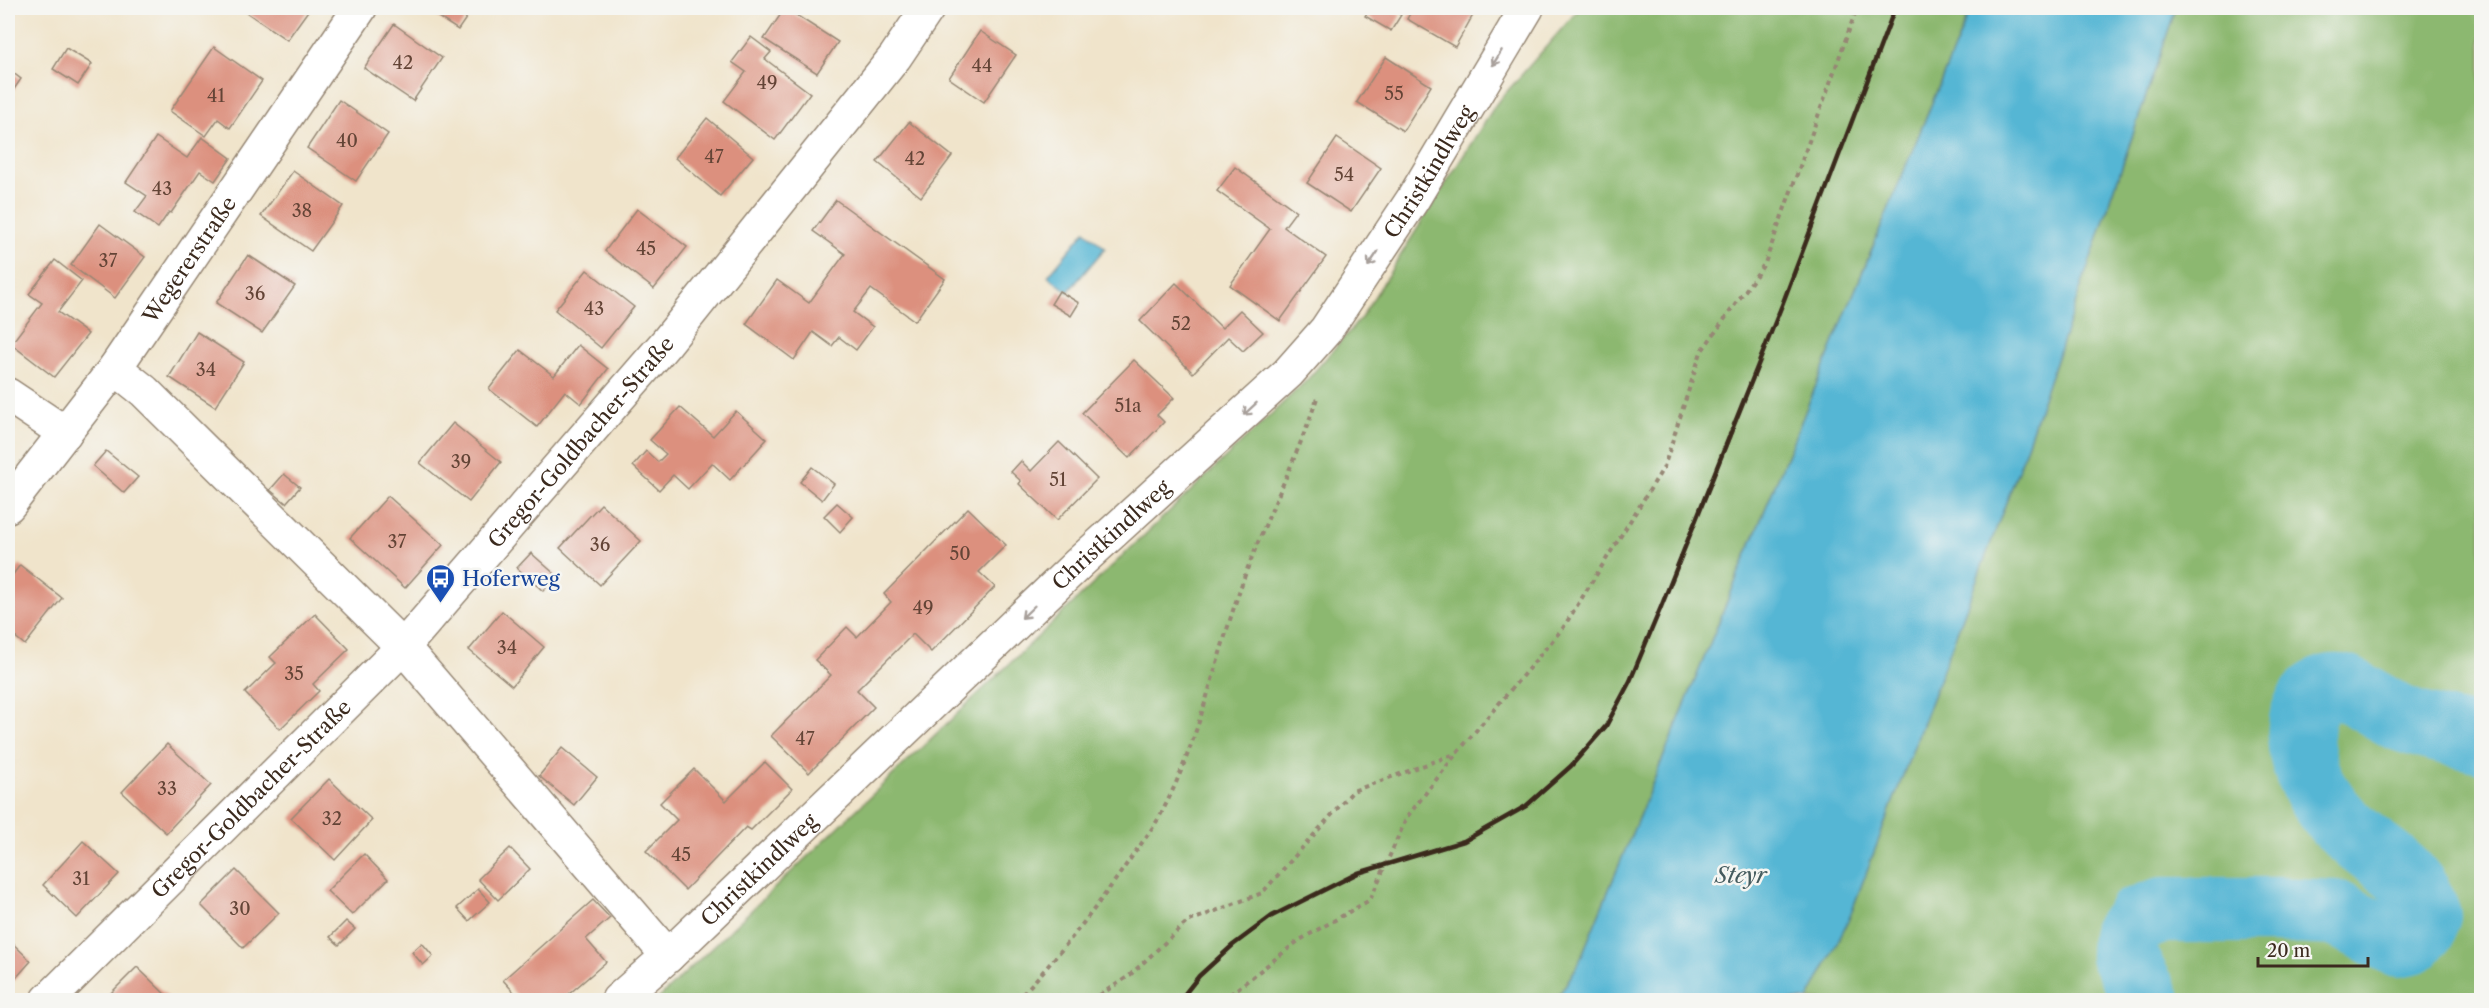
<svg xmlns="http://www.w3.org/2000/svg" width="2489" height="1008" font-family="'Libre Caslon Text',serif">
	<style>
		.forest { fill: #8cb86f; stroke: #647146; stroke-width: 1.5 }
		.water { fill: #55b6d4; stroke: #487079; stroke-width: 1.5 }
		.lines { fill: none; stroke-linecap: round; stroke-linejoin: round }
		.river { stroke: #55b6d4; stroke-width: 66 }
		.building { fill: #dc907e }
		.minor-casing { stroke: #968774; stroke-width: 36 }
		.path { stroke: #968774; stroke-width: 4; stroke-dasharray: 4.5 4.5; stroke-linecap: butt }
		.minor { stroke: #fff; stroke-width: 33 }
		.rail { stroke: #3b2a1e; stroke-width: 4.5 }
		.oneway { stroke: #a79f9a }
		.labels { text-anchor: middle; dominant-baseline: central; stroke-width: 5; stroke-linejoin: round; paint-order: stroke }
		.number-label { font-size: 18px; fill: #634436 }
		.street-label { font-size: 21px; fill: #3b2a1e; stroke: #f6f6f2 }
		.transit-label { font-size: 21px; fill: #164399; stroke: #f6f6f2; text-anchor: start }
		.water-label { font-size: 22px; font-style: italic; fill: #445b5e; stroke: #f6f6f2 }
	</style>
	<rect width="100%" height="100%" fill="#f6f6f2"/>
	<filter id="ink" filterUnits="userSpaceOnUse"><feTurbulence type="fractalNoise" baseFrequency=".0167" numOctaves="2"/><feDisplacementMap in="SourceGraphic" scale="12" xChannelSelector="R" yChannelSelector="G"/><feConvolveMatrix kernelMatrix="1 2 1 2 8 2 1 2 1" color-interpolation-filters="sRGB"/></filter>
	<filter id="wash" filterUnits="userSpaceOnUse"><feTurbulence type="fractalNoise" baseFrequency=".008" numOctaves="4" result="noise"/><feDisplacementMap in="SourceGraphic" scale="24" xChannelSelector="R" yChannelSelector="G"/><feGaussianBlur stdDeviation="1.35" result="paint"/><feColorMatrix in="noise" values="0 0 0 0 0 0 0 0 0 0 0 0 0 0 0 0 0 1.4 0 .05"/><feComposite in="paint" operator="in"/></filter>
	<g filter="url(#wash)">
		<rect width="100%" height="100%" fill="#f0e4cb"/>
		<!-- forest -->
		<g class="forest">
			<polygon points="1580,8 1971,8 1578,965 1556,1000 657,1000 1307,380 1361,318 1496,104"/>
			<polygon points="2176,8 2481,8 2481,1000 1808,1000 1848,921 2022,460"/>
		</g>
		<!-- water -->
		<g class="water">
			<polygon points="1971,8 2176,8 2022,460 1848,921 1808,1000 1556,1000 1578,965"/>
			<polygon points="1085,231 1105,248 1068,292 1048,276"/>
		</g>
		<g class="lines">
			<!-- river -->
			<path class="river" d="M2148 1000 2123 955 2124 937 2136 920 2163 910H2276L2335 913 2398 944 2412 941 2422 930 2428 916C2413 870 2386 863 2352 834 2318 805 2286 749 2307 705 2313 693 2326 685 2341 687 2356 690 2385 712 2402 719 2427 728 2455 734 2482 740"/>
		</g>
		<g id="blocks">
			<!-- building -->
			<g class="building">
				<polygon points="240,8 310,8 287,40"/>
				<polygon points="424,8 473,8 458,30"/>
				<polygon points="785,8 838,42 817,73 764,39"/>
				<polygon points="1370,8 1388,8 1401,15 1391,31 1365,16"/>
				<polygon points="1413,8 1477,8 1455,47 1407,19"/>
				<polygon points="394,24 442,58 413,101 364,68"/>
				<polygon points="980,31 1016,55 984,102 949,78"/>
				<polygon points="751,37 771,52 765,59 810,93 775,140 724,101 746,72 732,62"/>
				<polygon points="214,47 262,81 230,128 218,119 206,136 170,111"/>
				<polygon points="66,48 92,64 78,85 53,69"/>
				<polygon points="1386,57 1431,86 1403,131 1357,102"/>
				<polygon points="8,69 21,79 8,98"/>
				<polygon points="339,100 388,134 356,181 307,148"/>
				<polygon points="707,118 753,157 720,196 675,158"/>
				<polygon points="909,122 952,156 921,197 877,162"/>
				<polygon points="156,137 187,158 202,137 231,158 215,181 200,171 171,213 169,212 158,228 135,212 147,196 126,182"/>
				<polygon points="1337,138 1381,168 1351,212 1307,183"/>
				<polygon points="1235,167 1296,211 1284,227 1326,257 1280,321 1230,285 1270,229 1217,191"/>
				<polygon points="293,171 343,206 311,251 261,216"/>
				<polygon points="836,200 945,279 915,321 871,289 853,312 873,327 856,350 839,337 832,346 813,332 794,360 746,324 777,280 809,303 845,254 813,231"/>
				<polygon points="637,209 687,247 654,289 605,251"/>
				<polygon points="100,224 145,257 115,298 71,265"/>
				<polygon points="248,255 295,286 262,333 216,303"/>
				<polygon points="55,260 82,281 58,312 88,334 54,377 11,344 42,303 29,294"/>
				<polygon points="587,270 634,307 601,348 555,310"/>
				<polygon points="1176,283 1222,328 1240,310 1263,332 1243,351 1228,337 1193,373 1140,321"/>
				<polygon points="1059,291 1079,303 1071,316 1051,304"/>
				<polygon points="197,332 244,362 215,407 169,377"/>
				<polygon points="578,345 608,369 581,404 565,391 537,427 489,389 520,350 554,376"/>
				<polygon points="1134,360 1174,398 1157,415 1164,422 1129,458 1082,413"/>
				<polygon points="680,407 713,436 736,411 767,439 730,480 712,463 688,489 673,475 659,490 633,466 646,451 658,462 666,454 650,440"/>
				<polygon points="453,423 501,462 469,502 420,463"/>
				<polygon points="1059,442 1097,479 1057,520 1019,484 1021,481 1011,472 1021,461 1031,471"/>
				<polygon points="106,451 138,477 124,493 93,466"/>
				<polygon points="812,467 834,484 822,500 800,482"/>
				<polygon points="284,474 300,487 286,503 270,490"/>
				<polygon points="388,496 443,545 405,588 350,538"/>
				<polygon points="837,503 853,517 840,532 824,516"/>
				<polygon points="601,504 641,541 600,585 560,548"/>
				<polygon points="968,508 1006,545 979,572 995,587 931,652 913,634 857,690 874,707 809,773 771,736 831,675 815,660 847,627 857,637 891,602 884,594"/>
				<polygon points="531,553 557,576 543,591 517,568"/>
				<polygon points="20,565 62,598 25,645 8,631 8,581"/>
				<polygon points="502,611 544,647 512,686 469,650"/>
				<polygon points="315,614 349,649 313,684 319,691 280,729 245,693 276,663 270,657"/>
				<polygon points="167,744 211,785 166,833 122,792"/>
				<polygon points="562,748 597,777 574,805 539,776"/>
				<polygon points="765,762 792,789 751,830 746,827 685,890 646,851 677,820 660,803 694,769 726,801"/>
				<polygon points="329,779 372,820 335,860 291,818"/>
				<polygon points="83,841 119,874 77,918 43,885"/>
				<polygon points="510,848 530,869 498,900 478,879"/>
				<polygon points="364,854 388,879 352,915 327,891"/>
				<polygon points="236,870 279,913 243,948 201,905"/>
				<polygon points="478,889 490,902 469,921 457,908"/>
				<polygon points="593,900 610,918 586,939 606,962 562,1000 521,1000 503,980"/>
				<polygon points="346,921 355,929 339,945 330,937"/>
				<polygon points="8,939 31,961 8,987"/>
				<polygon points="422,943 433,956 423,965 412,952"/>
				<polygon points="137,967 171,1000 104,1000"/>
			</g>
		</g>
	</g>
	<g filter="url(#ink)">
		<use href="#blocks" fill-opacity="0" stroke="#968774" stroke-width="1.5"/>
		<g class="lines">
			<defs>
				<g id="minor">
					<polyline points="115,368 144,391 403,647 668,956"/>
					<polyline points="8,395 65,433"/>
					<path id="s1" d="M8 506 115 368 360 8"/>
					<path id="s2" d="M48 1000 403 647 666 343 895 57 928 8"/>
					<path id="s3" d="M618 1000 668 956 1078 564 1288 373 1326 330 1413 199 1527 8"/>
				</g>
			</defs>
			<!-- minor casing -->
			<use href="#minor" class="minor-casing"/>
			<!-- path -->
			<g class="path">
				<path d="M1017 1000C1059 956 1098 906 1133 855 1143 841 1155 826 1163 810 1201 737 1217 652 1245 575 1268 514 1298 456 1318 395"/>
				<polyline points="1092,1000 1129,976 1187,922 1262,893 1353,791 1455,754"/>
				<polyline points="1223,1000 1298,941 1370,900 1407,817 1457,753 1563,628 1664,467 1701,352 1765,263 1857,8"/>
			</g>
			<!-- minor -->
			<use href="#minor" class="minor"/>
			<!-- rail -->
			<polyline class="rail" points="1180,1000 1199,976 1233,945 1272,916 1358,873 1464,841 1526,806 1571,766 1606,726 1630,681 1661,607 1782,305 1895,8"/>
		</g>
		<!-- one-way arrows -->
		<defs><path id="oneway-shaft" d="M-6 0H5M1.5-3L5.5 0L1.5 3" fill="none" stroke-width="1.6" stroke-linecap="round" stroke-linejoin="round" transform="scale(1.5)"/></defs>
		<g class="oneway">
			<use href="#oneway-shaft" transform="translate(1497 58) rotate(121)"/>
			<use href="#oneway-shaft" transform="translate(1373 259) rotate(124)"/>
			<use href="#oneway-shaft" transform="translate(1250 409) rotate(137)"/>
			<use href="#oneway-shaft" transform="translate(1028 612) rotate(136)"/>
		</g>
	</g>
	<!-- icons -->
	<defs>
		<symbol id="bus-pin" viewBox="-11 -11 22 30"><path d="M0 17L-7.5 6A9.5 9.5 0 1 1 7.5 6Z" fill="#1a4fb4" stroke="#f6f6f2"/><path d="M-5-6H5V4H4V6H2V4H-2V6H-4V4H-5ZM-3.5-4V0h7V-4ZM-3.5 1.2v1.5H-2V1.2ZM2 1.2v1.5H3.5V1.2Z" fill="#fff"/></symbol>
	</defs>
	<g fill-rule="evenodd">
		<use href="#bus-pin" x="424" y="562" width="33" height="45"/>
	</g>
	<g class="labels">
		<!-- number labels -->
		<g class="number-label">
			<text x="403" y="63">42</text>
			<text x="982" y="66">44</text>
			<text x="767" y="83">49</text>
			<text x="1394" y="94">55</text>
			<text x="216" y="96">41</text>
			<text x="347" y="141">40</text>
			<text x="714" y="157">47</text>
			<text x="915" y="159">42</text>
			<text x="1344" y="175">54</text>
			<text x="162" y="189">43</text>
			<text x="302" y="211">38</text>
			<text x="646" y="249">45</text>
			<text x="108" y="261">37</text>
			<text x="255" y="294">36</text>
			<text x="594" y="309">43</text>
			<text x="1181" y="324">52</text>
			<text x="206" y="370">34</text>
			<text x="1128" y="406">51a</text>
			<text x="461" y="462">39</text>
			<text x="1058" y="480">51</text>
			<text x="397" y="542">37</text>
			<text x="600" y="545">36</text>
			<text x="960" y="554">50</text>
			<text x="923" y="608">49</text>
			<text x="507" y="648">34</text>
			<text x="294" y="674">35</text>
			<text x="805" y="739">47</text>
			<text x="167" y="789">33</text>
			<text x="332" y="819">32</text>
			<text x="681" y="855">45</text>
			<text x="81" y="879">31</text>
			<text x="240" y="909">30</text>
		</g>
		<!-- street labels -->
		<g class="street-label">
			<text stroke="none"><textPath href="#s3" startOffset="1164">Christkindlweg</textPath></text>
			<text stroke="none"><textPath href="#s1" startOffset="306">Wegererstraße</textPath></text>
			<text stroke="none"><textPath href="#s2" startOffset="772">Gregor-Goldbacher-Straße</textPath></text>
			<text stroke="none"><textPath href="#s3" startOffset="678">Christkindlweg</textPath></text>
			<text stroke="none"><textPath href="#s2" startOffset="286">Gregor-Goldbacher-Straße</textPath></text>
			<text stroke="none"><textPath href="#s3" startOffset="192">Christkindlweg</textPath></text>
		</g>
		<!-- transit labels -->
		<g class="transit-label">
			<text x="462" y="578">Hoferweg</text>
		</g>
		<!-- water labels -->
		<g class="water-label">
			<text x="1741" y="875">Steyr</text>
		</g>
	</g>
	<!-- margin -->
	<rect width="2489" height="1008" fill="none" stroke="#f6f6f2" stroke-width="30"/>
	<!-- scale -->
	<path d="M2258 957v9h110v-9" fill="none" stroke="#3b2a1e" stroke-width="3"/>
	<text x="2267" y="957" font-size="18" fill="#3b2a1e" stroke="#f6f6f2" stroke-width="4.5" paint-order="stroke">20 m</text>
</svg>
